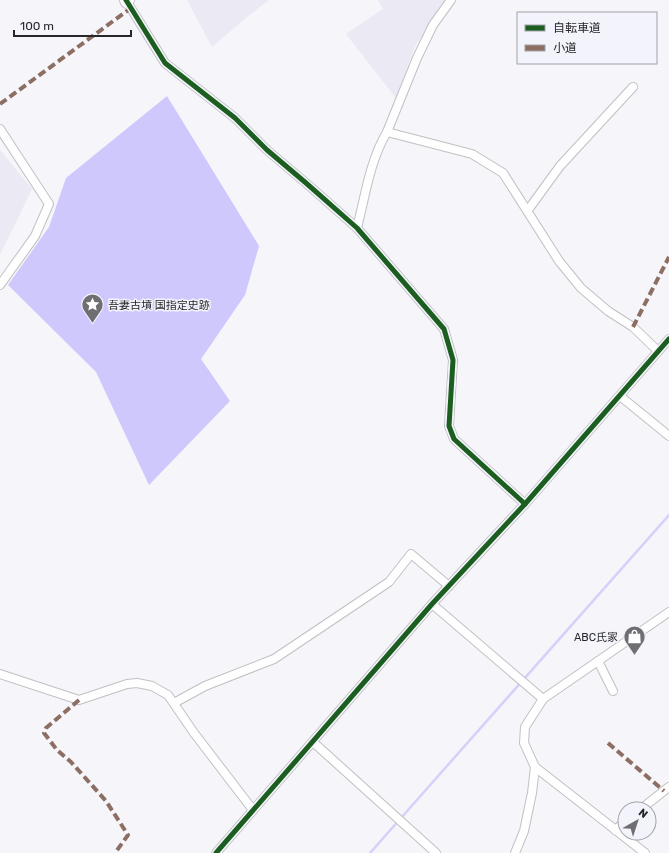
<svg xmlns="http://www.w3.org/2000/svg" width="669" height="853" font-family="Rubik,'Noto Sans JP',sans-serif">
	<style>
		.built { fill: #eae9f4 }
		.forest { fill: #cec8fd }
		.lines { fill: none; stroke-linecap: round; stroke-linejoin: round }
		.stream { stroke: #d5d1fa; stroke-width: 2.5 }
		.street-casing { stroke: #c1c1c4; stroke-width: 10 }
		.secondary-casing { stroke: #c1c1c4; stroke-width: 14 }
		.street { stroke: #fefefe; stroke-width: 8 }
		.secondary { stroke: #fefefe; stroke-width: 12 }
		.quiet { stroke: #8d6e63; stroke-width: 4; stroke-dasharray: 8 4; stroke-linecap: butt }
		.cycleway-casing { stroke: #f3f3fc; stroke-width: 8 }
		.cycleway { stroke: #1b5e20; stroke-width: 5 }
		.labels { text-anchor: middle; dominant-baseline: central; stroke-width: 3; stroke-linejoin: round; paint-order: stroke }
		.poi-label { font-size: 11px; fill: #27272a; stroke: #f3f3fc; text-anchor: start }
	</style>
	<rect width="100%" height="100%" fill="#f5f5fa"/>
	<!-- built -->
	<g class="built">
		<polygon points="187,0 269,0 247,17 212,47"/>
		<polygon points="378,0 447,0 415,46 396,98 346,34 383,9"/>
		<polygon points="0,150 32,189 0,255"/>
	</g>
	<!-- forest -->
	<polygon class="forest" points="167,96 259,246 245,295 201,359 230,401 149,485 96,372 8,285 49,227 66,178"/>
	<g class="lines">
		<!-- stream -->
		<polyline class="stream" points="370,853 669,515"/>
		<defs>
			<g id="street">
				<polyline points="130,0 127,2 165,63 235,118 267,150 306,183 357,228 444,329 453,360 449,426 454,439 525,504"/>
				<polyline points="0,129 49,204 35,236 0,285"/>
				<polyline points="387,132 472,154 503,173 559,261 581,288 608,311 633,327 658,351"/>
				<polyline points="528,210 560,166 633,87"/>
				<path d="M357 228C365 197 370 160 387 132L417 58 433 25 451 0"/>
				<polyline points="620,396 669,436"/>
				<polyline points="432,604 543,699"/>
				<polyline points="598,661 613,691"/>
				<polyline points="0,674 79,700 127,684 137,683 152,686 168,695 194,733 253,810"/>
				<polyline points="174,703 205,686 274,659 389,582 411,554 449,586"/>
				<polyline points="313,742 436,853"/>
				<polyline points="641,809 669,787"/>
				<polyline points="615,830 625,822"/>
				<polyline points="216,853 432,604 525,504 669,339"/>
				<polyline points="515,853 524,831 532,793 535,767"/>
				<polyline points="645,853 535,767 524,743 525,727 543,699 669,612"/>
			</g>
			<polyline id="secondary" points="126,0 127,2"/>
		</defs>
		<!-- street casing -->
		<use href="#street" class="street-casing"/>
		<!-- secondary casing -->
		<use href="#secondary" class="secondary-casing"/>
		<!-- street -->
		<use href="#street" class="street"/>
		<!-- secondary -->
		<use href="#secondary" class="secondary"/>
		<!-- quiet -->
		<g class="quiet">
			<polyline points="0,104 131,8"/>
			<polyline points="633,327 669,257"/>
			<polyline points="79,700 46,728 44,733 57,750 71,762 106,801 128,835 115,853"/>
			<polyline points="608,743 664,791"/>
		</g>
		<defs>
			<g id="cycleway">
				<polyline points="126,0 165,63 235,118 267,150 306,183 357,228 444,329 453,360 449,426 454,439 525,504"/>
				<polyline points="216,853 432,604 525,504 669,339"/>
			</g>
		</defs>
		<!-- cycleway casing -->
		<use href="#cycleway" class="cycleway-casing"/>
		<!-- cycleway -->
		<use href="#cycleway" class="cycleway"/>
	</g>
	<!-- icons -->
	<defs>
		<symbol id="sight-pin" viewBox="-11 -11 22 30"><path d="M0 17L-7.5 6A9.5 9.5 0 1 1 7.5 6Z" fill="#6f6f73" stroke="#f3f3fc"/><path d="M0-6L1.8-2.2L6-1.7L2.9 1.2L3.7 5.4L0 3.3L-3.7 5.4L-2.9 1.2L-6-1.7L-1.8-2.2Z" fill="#fff"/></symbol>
		<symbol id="shop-pin" viewBox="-11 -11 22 30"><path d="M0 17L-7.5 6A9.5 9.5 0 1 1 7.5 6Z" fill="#6f6f73" stroke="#f3f3fc"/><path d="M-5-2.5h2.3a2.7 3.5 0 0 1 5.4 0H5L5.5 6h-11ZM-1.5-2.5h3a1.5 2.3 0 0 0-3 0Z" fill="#fff"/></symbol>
	</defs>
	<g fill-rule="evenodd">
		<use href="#sight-pin" x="80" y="292" width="25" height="34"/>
		<use href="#shop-pin" x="622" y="624" width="25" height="34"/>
	</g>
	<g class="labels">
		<!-- poi labels -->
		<g class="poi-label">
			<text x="108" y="305">吾妻古墳 国指定史跡</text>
			<text x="618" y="637" text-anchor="end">ABC氏家</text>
		</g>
	</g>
	<!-- legend -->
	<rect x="517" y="12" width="140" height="52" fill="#f3f3fc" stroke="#a1a1a8"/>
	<rect x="525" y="25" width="20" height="6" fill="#1b5e20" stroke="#a1a1a8"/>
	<text x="553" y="32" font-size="12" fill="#27272a">自転車道</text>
	<rect x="525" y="45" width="20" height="6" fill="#8d6e63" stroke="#a1a1a8"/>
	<text x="553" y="52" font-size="12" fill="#27272a">小道</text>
	<!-- north arrow -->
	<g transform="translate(637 821) rotate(39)"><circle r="19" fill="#f3f3fc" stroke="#a1a1a8"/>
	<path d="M0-3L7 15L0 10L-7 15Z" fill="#6f6f73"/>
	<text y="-6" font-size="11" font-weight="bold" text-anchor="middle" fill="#27272a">N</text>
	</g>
	<!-- scale -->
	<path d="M14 30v6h117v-6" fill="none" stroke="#27272a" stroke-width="2"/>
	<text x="20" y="30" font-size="12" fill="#27272a" stroke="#f3f3fc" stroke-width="3" paint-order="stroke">100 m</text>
</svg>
